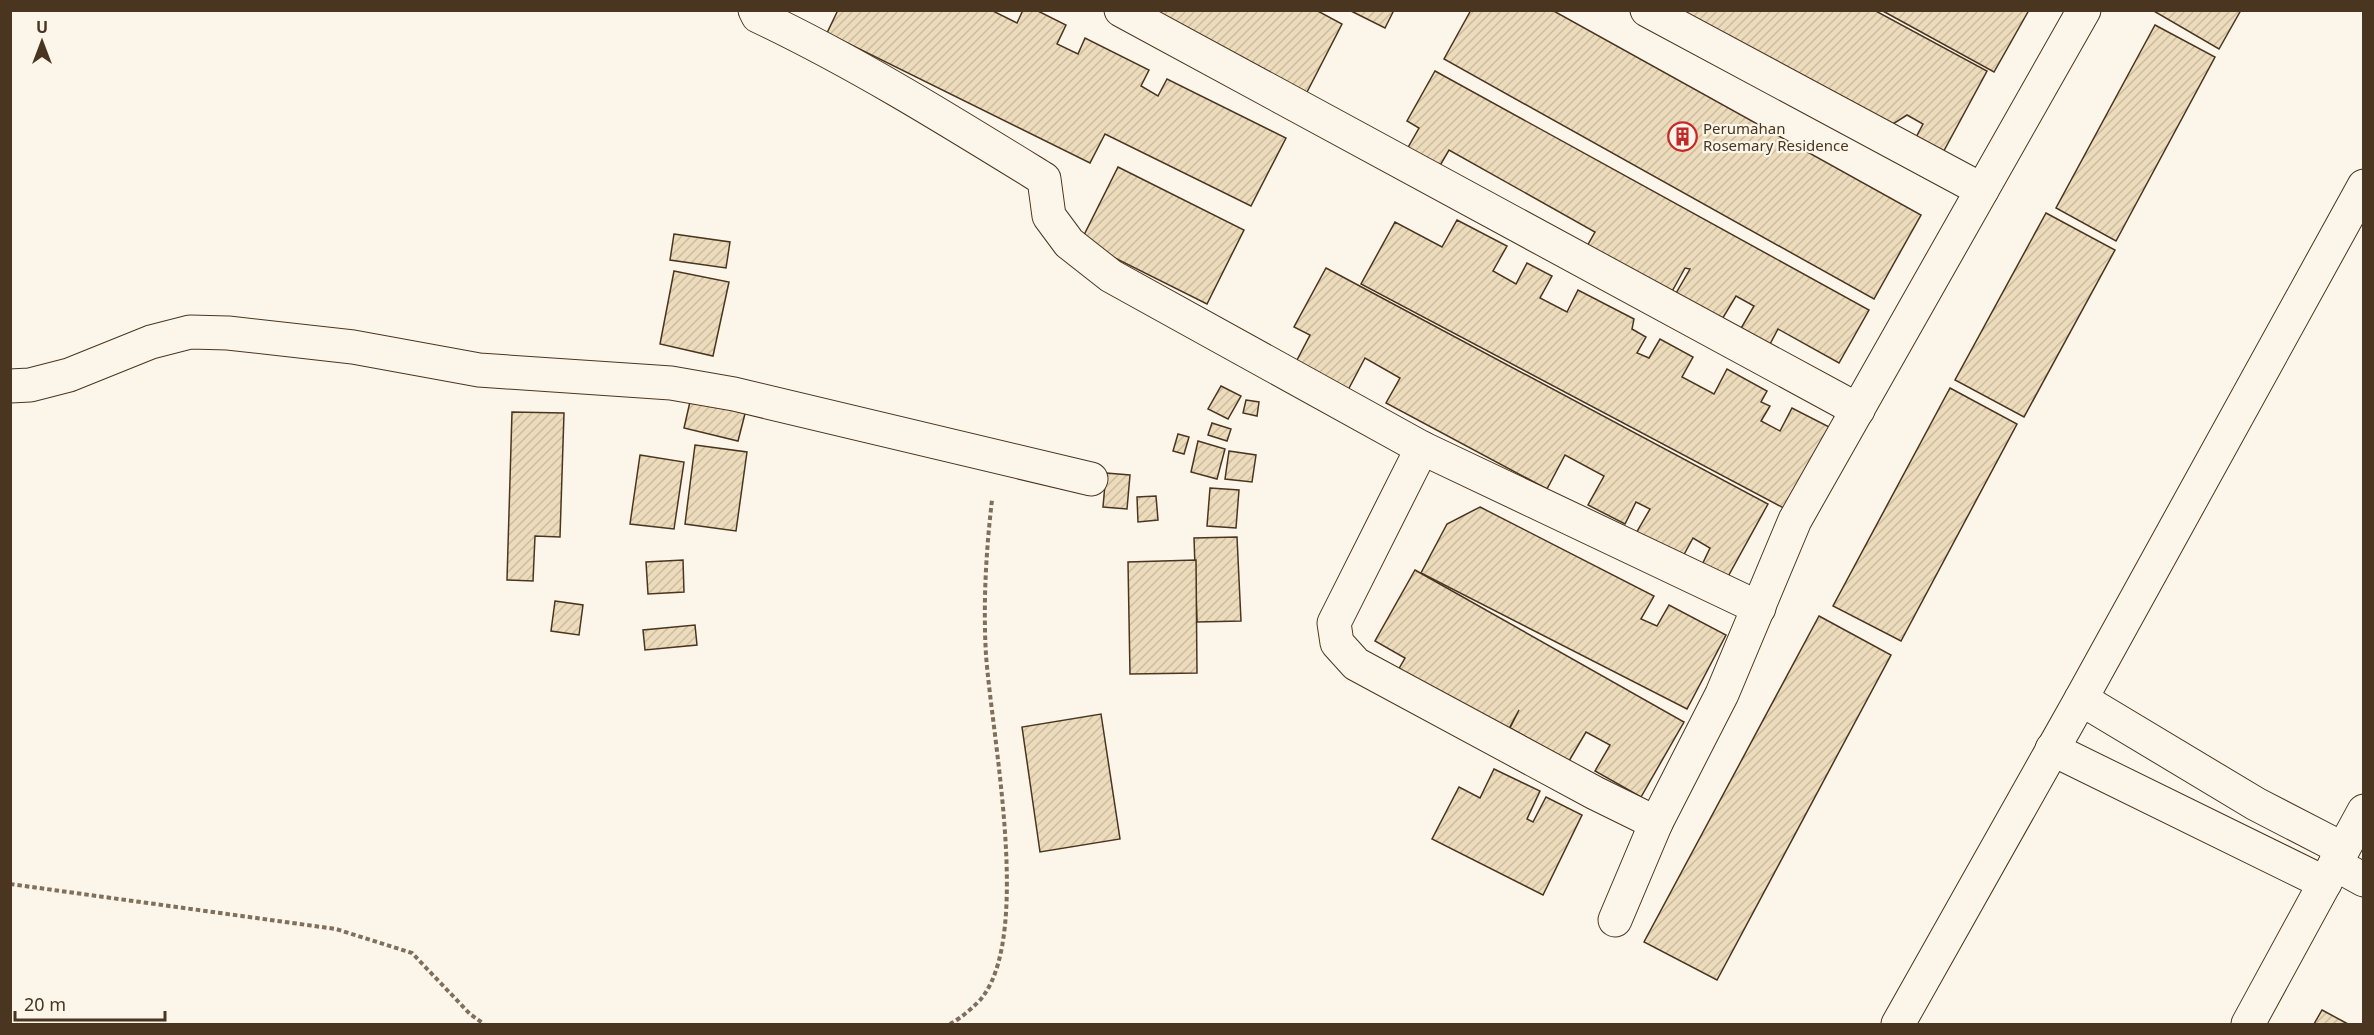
<svg xmlns="http://www.w3.org/2000/svg" width="2374" height="1035" font-family="'Noto Sans',sans-serif">
	<style>
		.building { fill: url(#building-hatch); stroke: #4a3520; stroke-width: 1.5 }
		.lines { fill: none; stroke-linecap: round; stroke-linejoin: round }
		.street-casing { stroke: #4a3520; stroke-width: 35 }
		.path { stroke: #7f6f5c; stroke-width: 4; stroke-dasharray: 4.5 3; stroke-linecap: butt }
		.street { stroke: #fbf6e9; stroke-width: 33 }
		.labels { text-anchor: middle; dominant-baseline: central; stroke-width: 4.5; stroke-linejoin: round; paint-order: stroke }
		.poi-label { font-size: 15px; fill: #4a3520; stroke: #fbf6e9; text-anchor: start }
	</style>
	<defs>
		<pattern id="building-hatch" width="6" height="6" patternUnits="userSpaceOnUse" patternTransform="scale(1.5)"><rect width="6" height="6" fill="#ecdcbc"/><path d="M-1 1l2-2M0 6l6-6M5 7l2-2" fill="none" stroke="#ccbda1"/></pattern>
	</defs>
	<rect width="100%" height="100%" fill="#fbf6e9"/>
	<!-- building -->
	<g class="building">
		<polygon points="838,10 991,10 1017,23 1023,10 1036,10 1066,25 1057,44 1078,54 1085,38 1149,70 1141,86 1158,96 1167,79 1286,138 1251,206 1105,134 1090,163 827,33"/>
		<polygon points="1144,10 1316,10 1342,24 1306,94"/>
		<polygon points="1349,10 1394,10 1385,28"/>
		<polygon points="1471,10 1552,10 1921,215 1874,299 1444,59"/>
		<polygon points="1676,10 1874,10 1987,71 1940,158 1913,143 1923,124 1907,115 1890,126"/>
		<polygon points="1881,10 2029,10 1994,72"/>
		<polygon points="2152,10 2241,10 2219,49"/>
		<polygon points="2155,25 2215,57 2116,241 2056,208"/>
		<polygon points="1435,71 1869,310 1839,363 1778,329 1769,346 1740,330 1754,306 1736,296 1721,321 1675,295 1690,269 1685,268 1670,295 1586,248 1595,232 1449,150 1438,169 1406,151 1419,128 1407,121"/>
		<polygon points="1118,167 1244,230 1207,304 1081,241"/>
		<polygon points="2046,213 2115,250 2024,417 1955,380"/>
		<polygon points="1457,220 1507,246 1493,271 1516,284 1527,263 1552,276 1540,298 1567,312 1578,290 1634,319 1632,329 1646,337 1637,353 1649,358 1660,339 1693,357 1682,377 1714,394 1727,369 1767,391 1761,402 1770,406 1761,421 1780,431 1792,408 1839,432 1795,514 1361,284 1395,222 1442,247"/>
		<polygon points="674,234 730,242 726,268 670,260"/>
		<polygon points="1326,268 1768,504 1725,582 1700,569 1710,548 1693,538 1681,560 1635,535 1650,509 1636,502 1625,524 1588,505 1604,476 1565,455 1547,489 1386,403 1400,378 1365,358 1348,390 1296,362 1310,335 1294,327"/>
		<polygon points="674,271 729,282 713,356 660,344"/>
		<polygon points="1221,386 1241,396 1228,419 1208,409"/>
		<polygon points="1950,388 2017,424 1901,641 1833,606"/>
		<polygon points="692,393 747,406 738,441 684,428"/>
		<polygon points="1246,400 1259,402 1257,416 1243,413"/>
		<polygon points="512,412 564,413 560,537 535,536 533,581 507,580"/>
		<polygon points="1212,423 1231,429 1227,441 1208,435"/>
		<polygon points="1178,434 1189,437 1184,454 1173,451"/>
		<polygon points="1198,441 1225,449 1217,479 1191,472"/>
		<polygon points="695,445 747,452 736,531 685,524"/>
		<polygon points="1229,451 1256,455 1252,482 1225,479"/>
		<polygon points="640,455 684,462 674,529 630,524"/>
		<polygon points="1106,473 1130,475 1127,509 1103,507"/>
		<polygon points="1210,488 1239,490 1236,528 1207,526"/>
		<polygon points="1156,496 1158,520 1138,522 1137,497"/>
		<polygon points="1480,507 1654,596 1641,619 1657,626 1669,605 1726,635 1687,709 1421,573 1447,524"/>
		<polygon points="1237,537 1241,621 1197,622 1194,538"/>
		<polygon points="683,560 684,592 648,594 646,562"/>
		<polygon points="1196,560 1197,673 1130,674 1128,562"/>
		<polygon points="1415,570 1684,722 1641,797 1595,771 1610,745 1586,732 1569,761 1510,728 1519,710 1506,734 1393,679 1405,658 1375,641"/>
		<polygon points="555,601 583,605 579,635 551,631"/>
		<polygon points="1819,616 1891,655 1717,980 1644,942"/>
		<polygon points="695,625 697,645 645,650 643,630"/>
		<polygon points="1101,714 1120,839 1040,852 1022,727"/>
		<polygon points="1494,769 1540,791 1527,819 1533,822 1546,797 1582,815 1543,895 1432,839 1459,787 1480,798"/>
		<polygon points="2322,1010 2348,1024 2314,1024"/>
	</g>
	<g class="lines">
		<defs>
			<g id="street">
				<path d="M755 10 758 16C857 63 950 121 1044 179L1049 216 1069 243 1111 276 1422 448 1759 608"/>
				<polyline points="1121,10 1858,410"/>
				<polyline points="1647,10 1982,190"/>
				<polyline points="10,386 30,385 69,375 151,342 190,332 228,333 353,347 479,370 671,383 734,394 1091,479"/>
				<polyline points="1422,448 1334,623 1337,643 1356,664 1595,793 1656,823 1722,694 1795,520 2084,10"/>
				<polyline points="2081,699 2256,804 2343,849"/>
				<polyline points="2052,749 2325,883"/>
				<polyline points="2335,864 2364,880"/>
				<polyline points="1615,920 1656,823"/>
				<polyline points="1898,1024 2081,699 2364,186"/>
				<polyline points="2248,1024 2364,811"/>
			</g>
		</defs>
		<!-- street casing -->
		<use href="#street" class="street-casing"/>
		<!-- path -->
		<g class="path">
			<polyline points="10,884 336,929 412,953 470,1014 484,1024"/>
			<path d="M950 1024C961 1018 977 1005 984 995 1031 928 992 737 986 655 983 604 986 551 992 500"/>
		</g>
		<!-- street -->
		<use href="#street" class="street"/>
	</g>
	<!-- icons -->
	<defs>
		<symbol id="building-ring" viewBox="-11 -11 22 22"><circle r="9.5" fill="#fbf6e9" stroke="#c62828" stroke-width="1.5"/><path d="M-4-6H4V6H1V3H-1V6H-4ZM-2.5-4.3h1.7v1.8h-1.7ZM.8-4.3h1.7v1.8H.8ZM-2.5-1h1.7V.8h-1.7ZM.8-1h1.7V.8H.8Z" fill="#c62828"/></symbol>
	</defs>
	<g fill-rule="evenodd">
		<use href="#building-ring" x="1666" y="120" width="33" height="33"/>
	</g>
	<g class="labels">
		<!-- poi labels -->
		<g class="poi-label">
			<text x="1703" y="128">Perumahan<tspan x="1703" dy="17">Rosemary Residence</tspan></text>
		</g>
	</g>
	<!-- border -->
	<rect width="2374" height="1035" fill="none" stroke="#4a3520" stroke-width="24"/>
	<!-- north arrow -->
	<g transform="translate(42 42)" stroke="#fbf6e9" stroke-width="4.5" paint-order="stroke">
	<path d="M0-4.5L10 22L0 15L-10 22Z" fill="#4a3520"/>
	<text y="-9" font-size="16" font-weight="bold" text-anchor="middle" fill="#4a3520">U</text>
	</g>
	<!-- scale -->
	<path d="M15 1011v9h150v-9" fill="none" stroke="#4a3520" stroke-width="3"/>
	<text x="24" y="1011" font-size="18" fill="#4a3520" stroke="#fbf6e9" stroke-width="4.5" paint-order="stroke">20 m</text>
</svg>
